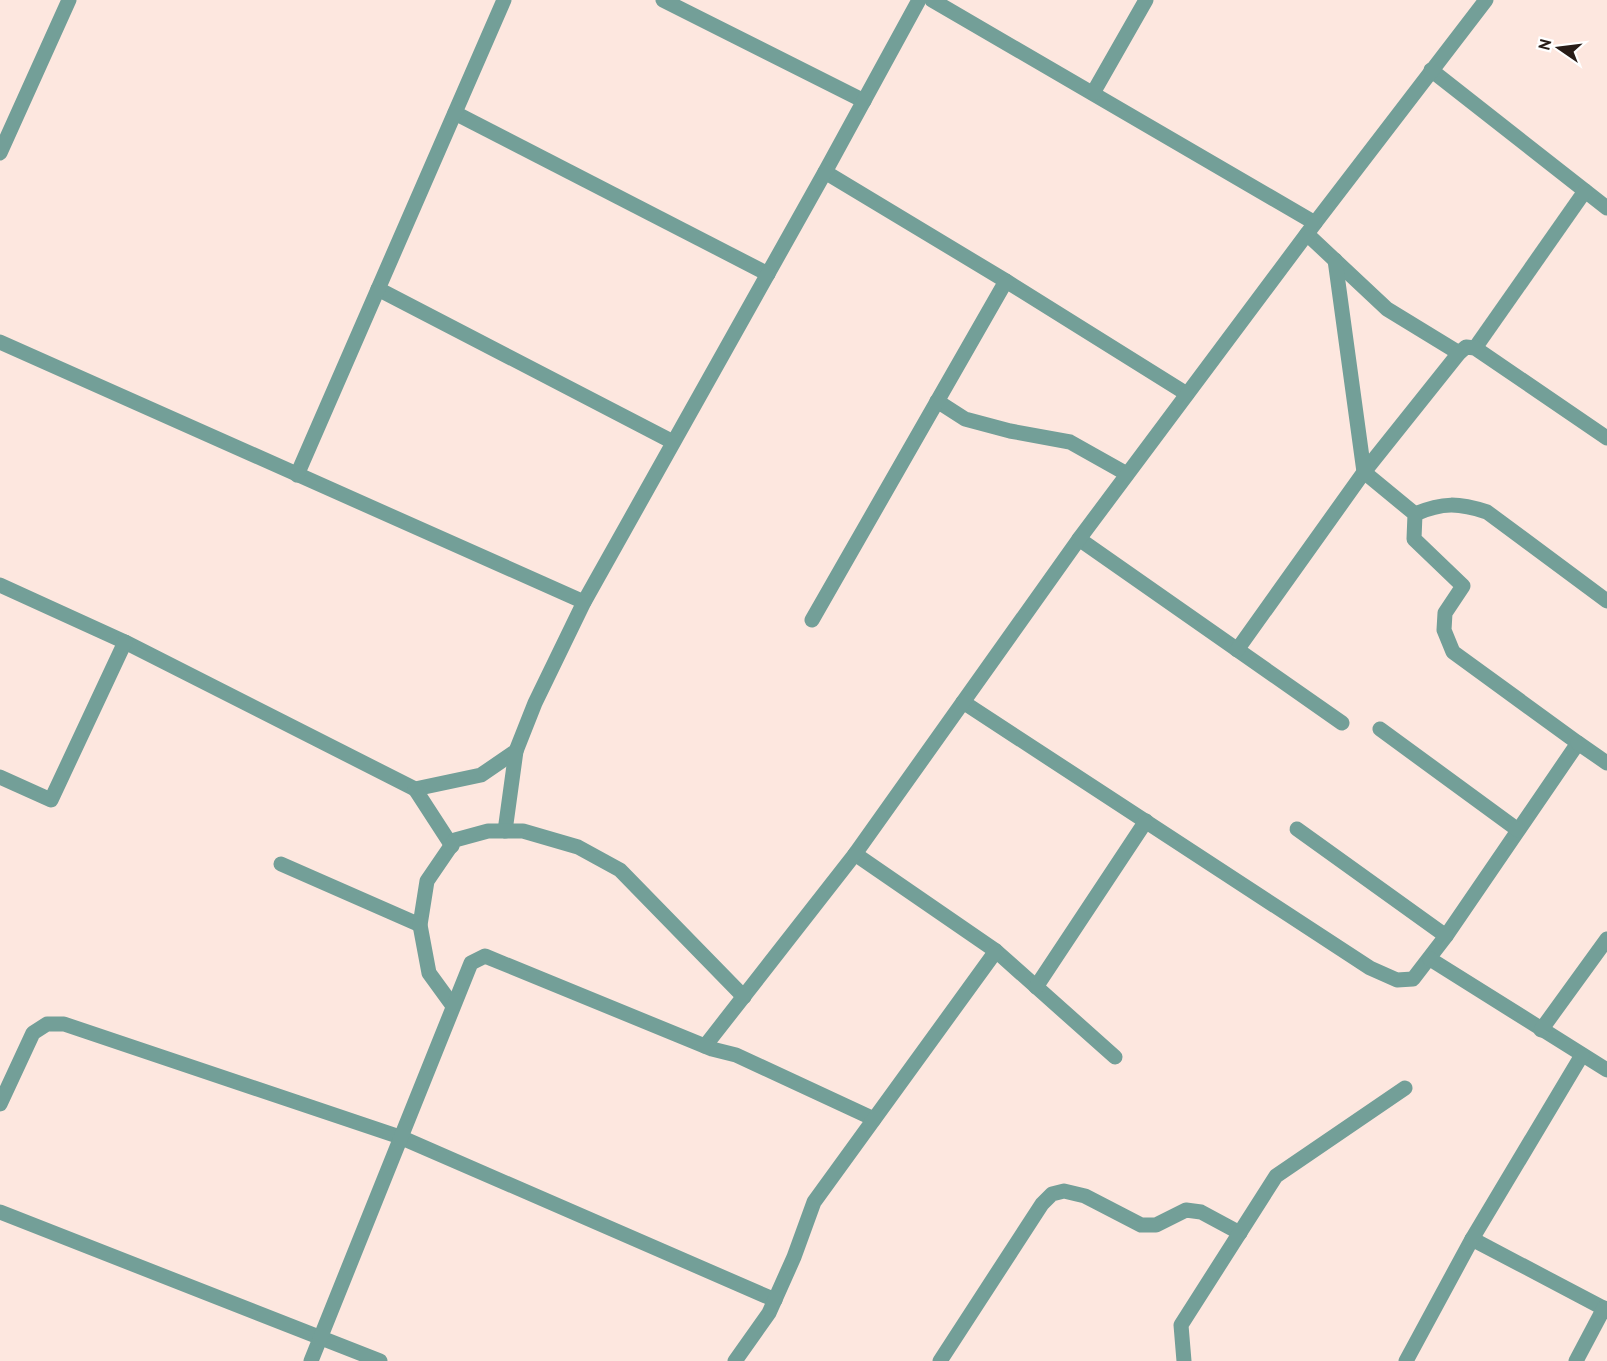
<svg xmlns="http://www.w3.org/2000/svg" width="1607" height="1361" font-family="'PT Sans',sans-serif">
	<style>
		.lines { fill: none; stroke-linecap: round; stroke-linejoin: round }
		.minor { stroke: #739f98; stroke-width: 15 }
	</style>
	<rect width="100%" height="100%" fill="#fde7df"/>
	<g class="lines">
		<!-- minor -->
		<g class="minor">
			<polyline points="663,0 864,101"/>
			<polyline points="932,0 1315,223"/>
			<polyline points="1431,70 1607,208"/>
			<polyline points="1093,93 1146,0"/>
			<polyline points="455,113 768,274"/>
			<polyline points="0,153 69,0"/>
			<polyline points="825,172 1006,281 1187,394"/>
			<polyline points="1307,234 1387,309 1459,353"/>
			<polyline points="378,289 673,442"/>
			<polyline points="0,342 584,602"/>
			<polyline points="1475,348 1585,191"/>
			<polyline points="937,401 965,419 1010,431 1070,442 1127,474"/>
			<polyline points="297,475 504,0"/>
			<path d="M1415 514C1443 502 1459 503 1487 512L1607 601"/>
			<polyline points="1079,539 1342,723"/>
			<polyline points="0,585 125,642 415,789 481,775 516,751 535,703 584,602 825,172 919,0"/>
			<polyline points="812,620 1006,281"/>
			<polyline points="1237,650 1364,472 1459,353 1466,347 1475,348 1607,438"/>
			<polyline points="963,702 1370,968 1397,980 1413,979 1446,936 1578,743 1453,652 1444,630 1445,613 1463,586 1414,539 1415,514 1364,472 1335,260"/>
			<polyline points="1380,729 1518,830"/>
			<polyline points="1578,743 1607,763"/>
			<polyline points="0,777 51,800 125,642"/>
			<polyline points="415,789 452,846"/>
			<polyline points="1297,829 1446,936"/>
			<polyline points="505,831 516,751"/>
			<polyline points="855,854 996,951 1115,1057"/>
			<polyline points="281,864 420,925"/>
			<polyline points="1430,959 1607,1070"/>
			<polyline points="1036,987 1146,821"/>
			<polyline points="453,1006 429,973 420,925 427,881 455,840 488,831 523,831 578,847 620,870 744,997"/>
			<polyline points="1541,1030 1607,939"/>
			<polyline points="705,1046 855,854 1079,539 1315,223 1486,0"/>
			<polyline points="0,1104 33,1033 47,1024 64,1024 400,1137 775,1300"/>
			<polyline points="0,1212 380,1361"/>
			<polyline points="1472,1239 1607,1310"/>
			<polyline points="311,1361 471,963 485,956 712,1049 736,1055 874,1119"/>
			<polyline points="735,1361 769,1313 794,1257 814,1202 996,951"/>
			<polyline points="940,1361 1042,1204 1052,1194 1064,1191 1085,1196 1141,1225 1156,1225 1186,1210 1201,1212 1240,1233"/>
			<polyline points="1184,1361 1181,1325 1276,1176 1405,1088"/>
			<polyline points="1406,1361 1472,1239 1582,1055"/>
			<polyline points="1576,1361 1604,1308"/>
		</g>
	</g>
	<!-- north arrow -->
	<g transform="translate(1559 48) rotate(284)" stroke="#ffffff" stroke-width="4.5" paint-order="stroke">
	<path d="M0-4.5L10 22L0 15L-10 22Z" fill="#281c17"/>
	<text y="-9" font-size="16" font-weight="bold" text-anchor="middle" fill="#281c17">N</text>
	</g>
</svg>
